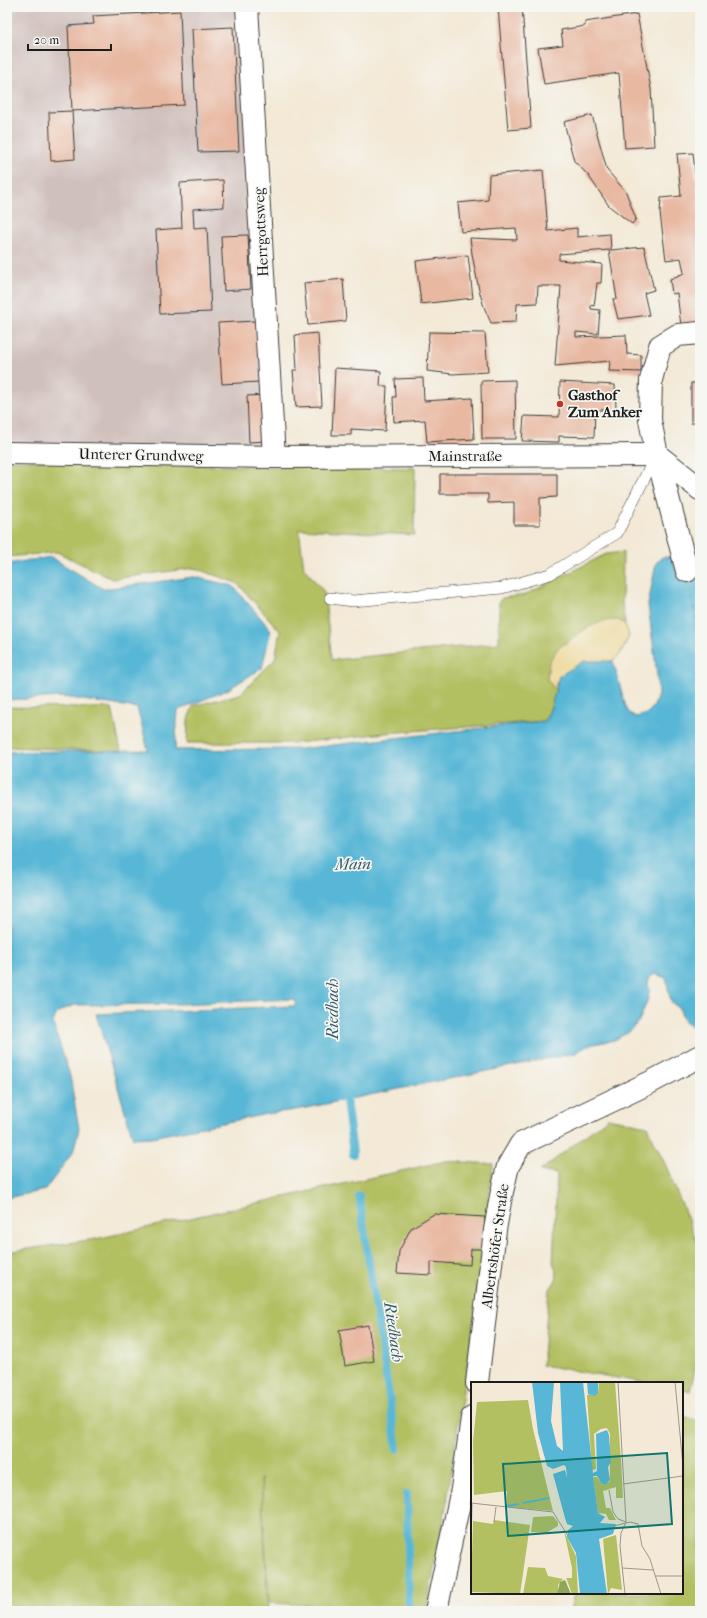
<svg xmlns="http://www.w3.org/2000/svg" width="707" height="1618" font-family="'IM FELL French Canon',serif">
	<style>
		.industrial { fill: #d0c0bc }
		.green { fill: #b2c062; stroke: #676e3f }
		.sand { fill: #eeda9e; stroke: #857b5d }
		.water { fill: #58b7d6; stroke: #3a6a79 }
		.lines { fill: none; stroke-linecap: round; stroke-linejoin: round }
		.stream { stroke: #58b7d6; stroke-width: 8 }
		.ferry { stroke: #345a66; stroke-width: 1; stroke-dasharray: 5 4; stroke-linecap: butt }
		.building { fill: #e8b8a1 }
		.lane-casing { stroke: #3c3b38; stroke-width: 12 }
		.street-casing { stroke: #3c3b38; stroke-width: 24 }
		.secondary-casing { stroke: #3c3b38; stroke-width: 24 }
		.lane { stroke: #fff; stroke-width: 11 }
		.street { stroke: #fff; stroke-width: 22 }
		.secondary { stroke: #fff; stroke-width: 22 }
		.poi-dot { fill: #c8321e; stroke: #f6f6f2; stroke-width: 1.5 }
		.labels { text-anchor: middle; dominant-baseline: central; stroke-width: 3.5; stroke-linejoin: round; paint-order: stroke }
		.street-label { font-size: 15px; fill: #1c1c1c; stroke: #f6f6f2 }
		.poi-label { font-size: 15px; font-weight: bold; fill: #1c1c1c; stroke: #f6f6f2; text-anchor: start }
		.water-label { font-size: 16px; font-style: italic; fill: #345a66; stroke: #f6f6f2 }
		.inset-river { fill: none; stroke: #58b7d6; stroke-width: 2 }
		.inset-road { fill: none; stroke: #9d978c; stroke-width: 1 }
		.view { fill: #0f766e; fill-opacity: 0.15; stroke: #0f766e; stroke-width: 2 }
		.inset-edge { fill: none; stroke: #1c1c1c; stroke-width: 2 }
	</style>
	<rect width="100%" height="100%" fill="#f6f6f2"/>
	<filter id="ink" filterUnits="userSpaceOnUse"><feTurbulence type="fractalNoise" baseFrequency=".025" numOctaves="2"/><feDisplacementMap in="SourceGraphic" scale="8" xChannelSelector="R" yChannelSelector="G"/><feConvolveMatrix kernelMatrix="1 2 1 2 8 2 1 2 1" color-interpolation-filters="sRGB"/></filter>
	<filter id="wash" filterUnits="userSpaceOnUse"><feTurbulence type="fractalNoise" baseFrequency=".012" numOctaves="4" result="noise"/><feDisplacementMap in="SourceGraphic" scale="16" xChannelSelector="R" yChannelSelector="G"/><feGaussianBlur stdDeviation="0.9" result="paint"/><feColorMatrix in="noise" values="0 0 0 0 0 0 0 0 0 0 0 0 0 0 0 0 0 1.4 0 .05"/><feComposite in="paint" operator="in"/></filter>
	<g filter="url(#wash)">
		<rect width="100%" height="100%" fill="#f3e9d6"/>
		<!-- industrial -->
		<polygon class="industrial" points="7,7 253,7 277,454 7,450"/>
		<!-- green -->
		<g class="green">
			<polygon points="7,460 279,467 415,468 414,535 299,529 304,568 324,592 332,660 499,643 499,602 502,598 525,595 606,554 623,552 622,604 625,624 618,620 547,679 556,691 548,715 544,721 386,733 296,743 187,743 188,720 193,706 240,694 275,659 280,631 237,583 194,568 112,579 57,552 7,557"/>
			<polygon points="7,707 112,708 121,751 7,747"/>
			<path d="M608 1118 647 1126 666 1166 700 1249V1348L690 1391 682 1389V1383H646L542 1365 549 1290C558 1279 559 1275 553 1263L557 1174 540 1171Z"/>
			<polygon points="446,1161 493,1164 478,1290 447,1501 426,1611 269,1603 261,1478 268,1611 7,1611 7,1252 96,1239"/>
			<polygon points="682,1416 700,1421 700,1611 570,1611 574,1593 682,1593"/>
		</g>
		<!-- sand -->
		<path class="sand" d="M618 620 625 624 629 636C624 646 620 660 608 662L556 683V691L547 679 549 662 557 649 587 628 603 621Z"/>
		<!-- water -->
		<path class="water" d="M51 557 103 589 194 577 233 586 271 630 262 668 227 690 178 710 175 750 299 749 544 721C554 707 554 691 559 676L584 661H613L625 704 629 713 636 717 647 714 654 706 658 695 657 675 648 605 656 563 662 557H671L677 573 687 571 700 565V1028L695 1029 685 1022 679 1008 671 1002 666 978 655 974 650 977 648 983 649 991 648 999 639 1021 629 1032 614 1040 589 1045 575 1053 301 1109 267 1114 152 1137 133 1138 96 1014 295 1006 296 1001 292 999 179 1004 75 1005C64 1009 56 1010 53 1023L70 1076 79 1129 73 1152 45 1190 7 1198V752L148 750 137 708 63 697 7 700V564Z"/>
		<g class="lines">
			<!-- stream -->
			<g class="stream">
				<polyline points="346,1087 346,1099 353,1154"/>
				<polyline points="359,1196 397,1449"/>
				<polyline points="407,1494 409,1611"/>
			</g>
			<!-- ferry -->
			<polyline class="ferry" points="688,580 700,637"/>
		</g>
		<g id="blocks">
			<!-- building -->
			<g class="building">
				<polygon points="498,7 522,7 531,128 508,130"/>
				<polygon points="180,11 184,105 72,111 68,26 94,24 93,16"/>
				<polygon points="637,14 651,89 654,146 625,148 619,73 544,84 538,48 563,45 561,30 585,26 585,22"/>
				<polygon points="233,27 239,151 198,152 192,29"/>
				<polygon points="72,111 75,159 51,161 49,112"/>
				<polygon points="592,115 607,170 626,192 636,219 632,224 609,206 588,175 574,161 564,122"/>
				<polygon points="693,153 700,216 700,323 681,326 677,293 672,294 670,279 684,273 681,258 666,260 660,213 661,198 681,196 677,154"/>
				<polygon points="543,170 548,231 577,228 577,237 610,234 611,250 644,247 654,290 644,293 649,315 618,319 613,299 617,299 609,250 559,254 559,260 602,264 601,283 597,283 594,306 591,305 591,309 600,310 598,334 576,332 576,337 626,335 627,354 641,355 641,372 609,371 610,361 555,366 561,286 538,286 537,303 517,304 516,322 491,323 484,307 479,290 472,254 470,238 517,240 516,228 461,232 458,203 488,200 489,175"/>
				<polygon points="223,180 224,207 193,209 194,228 207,227 211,312 160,314 156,230 182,228 180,183"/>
				<polygon points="248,235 251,289 224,291 221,236"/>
				<polygon points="468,255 473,298 421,304 416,261"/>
				<polygon points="343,279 346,321 308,325 304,283"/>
				<polygon points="255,321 259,382 222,384 218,323"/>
				<polygon points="429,332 485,333 488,372 453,374 427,371"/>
				<polygon points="318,333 322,406 296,407 293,370 297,370 295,335"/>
				<polygon points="335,368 381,371 380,386 387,386 385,431 351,429 351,435 332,435"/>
				<polygon points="423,378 424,401 472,398 474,439 427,442 425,420 394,422 393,397 396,397 395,379"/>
				<polygon points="515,380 516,439 482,439 481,381"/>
				<polygon points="560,382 615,385 616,410 595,410 594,437 559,436 559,442 522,441 524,416 559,417"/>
				<rect x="691" y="383" width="9" height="40"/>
				<polygon points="266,395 269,441 249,442 247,396"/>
				<polygon points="440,474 557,474 557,497 540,498 540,525 514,525 514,502 488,503 488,494 440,494"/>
				<polygon points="434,1214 485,1217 483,1249 471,1249 470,1265 431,1262 431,1275 397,1273 399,1251 411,1228"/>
				<polygon points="368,1325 374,1361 345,1366 339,1330"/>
			</g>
		</g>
	</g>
	<g filter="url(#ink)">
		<use href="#blocks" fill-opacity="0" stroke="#3c3b38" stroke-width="1"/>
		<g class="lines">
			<defs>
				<polyline id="lane" points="330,598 353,601 502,588 550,574 617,533 655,457"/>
				<g id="street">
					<polyline points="247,7 274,457"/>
					<polyline points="7,453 274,457 657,455"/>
					<polyline points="657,455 687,571"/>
					<polyline points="657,455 700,489"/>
					<polyline points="477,1383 495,1230 501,1196 508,1166 521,1144 649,1083 700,1056"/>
					<polyline points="436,1611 462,1489 472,1418"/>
				</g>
				<polyline id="secondary" points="657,455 650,420 651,380 660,346 678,335 700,333"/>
			</defs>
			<!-- lane casing -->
			<use href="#lane" class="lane-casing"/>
			<!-- street casing -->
			<use href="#street" class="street-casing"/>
			<!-- secondary casing -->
			<use href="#secondary" class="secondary-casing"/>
			<!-- lane -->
			<use href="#lane" class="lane"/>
			<!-- street -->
			<use href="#street" class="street"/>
			<!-- secondary -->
			<use href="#secondary" class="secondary"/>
		</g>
	</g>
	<!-- markers -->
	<circle class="poi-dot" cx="560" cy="404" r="4"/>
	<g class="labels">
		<!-- street labels -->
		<g class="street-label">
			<text transform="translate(261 232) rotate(-93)">Herrgottsweg</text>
			<text transform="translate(141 455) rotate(1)">Unterer Grundweg</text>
			<text x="465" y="456">Mainstraße</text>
			<text transform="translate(495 1246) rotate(-82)">Albertshöfer Straße</text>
		</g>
		<!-- poi labels -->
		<g class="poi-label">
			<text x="568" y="395">Gasthof<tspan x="568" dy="17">Zum Anker</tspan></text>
		</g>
		<!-- water labels -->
		<g class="water-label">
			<text transform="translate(353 864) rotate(-1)">Main</text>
			<text transform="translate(332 1009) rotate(-90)">Riedbach</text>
			<text transform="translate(394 1332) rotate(82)">Riedbach</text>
		</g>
	</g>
	<!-- overview -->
	<g transform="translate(471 1382)">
		<rect width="212" height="212" fill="#f3e9d6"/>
		<path d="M128 0H144L150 78 152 116H145V105L132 109 135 126H139L145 138H138L135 132 127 131 122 95H126L132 103 139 99V52L136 46 130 47 123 52 125 87 121 88 116 13 127 11ZM57 18 62 47 82 129 36 125V109L3 113 2 59 6 20ZM82 134 87 140V144L75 151 60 150 62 135ZM23 138 59 143 49 212 0 210 2 139 22 142ZM93 149 105 174 107 212H101L96 198 95 196H101V186ZM145 153 151 208 140 206 137 212 132 157ZM57 185 74 186 77 194 92 197 87 203V212H52Z" fill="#b2c062"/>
		<path d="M94 198 100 212H86L89 200Z" fill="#8da658"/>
		<path d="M61 0H83L80 39 86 64 92 69 89 0H112L122 91 126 89 125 52 136 48 138 53 140 80 137 85 139 98 134 103 131 102 126 94H122L127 131 134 135 129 141 145 142 142 152 128 157 136 212H109L105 171 96 155 97 148 102 144 96 142 94 136 82 92 94 88 96 96 95 85 93 83 82 87 76 84 67 51ZM116 0H127V11L124 14 117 12Z" fill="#58b7d6"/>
		<path class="inset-river" d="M52 121 78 116M35 124 48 122M97 154 100 157 141 145"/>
		<path class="inset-road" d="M147 0 155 140M204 0 212 84M152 102 212 94M138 108 142 130 147 137 155 140M0 121 82 130 97 154M23 140 25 125M143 144 159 140 167 142 171 164 179 177 190 212M0 163 1 122M151 186 182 188M184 194H212M154 212 149 164 150 151 155 140"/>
		<path class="view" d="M196 71 201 142 37 154 32 82Z"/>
		<rect width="212" height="212" class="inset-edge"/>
	</g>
	<!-- margin -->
	<rect width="707" height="1618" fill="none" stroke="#f6f6f2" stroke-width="24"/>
	<!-- scale -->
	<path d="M28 44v6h83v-6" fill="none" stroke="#1c1c1c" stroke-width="2"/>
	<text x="34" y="44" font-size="12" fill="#1c1c1c" stroke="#f6f6f2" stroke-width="3" paint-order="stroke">20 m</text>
</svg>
